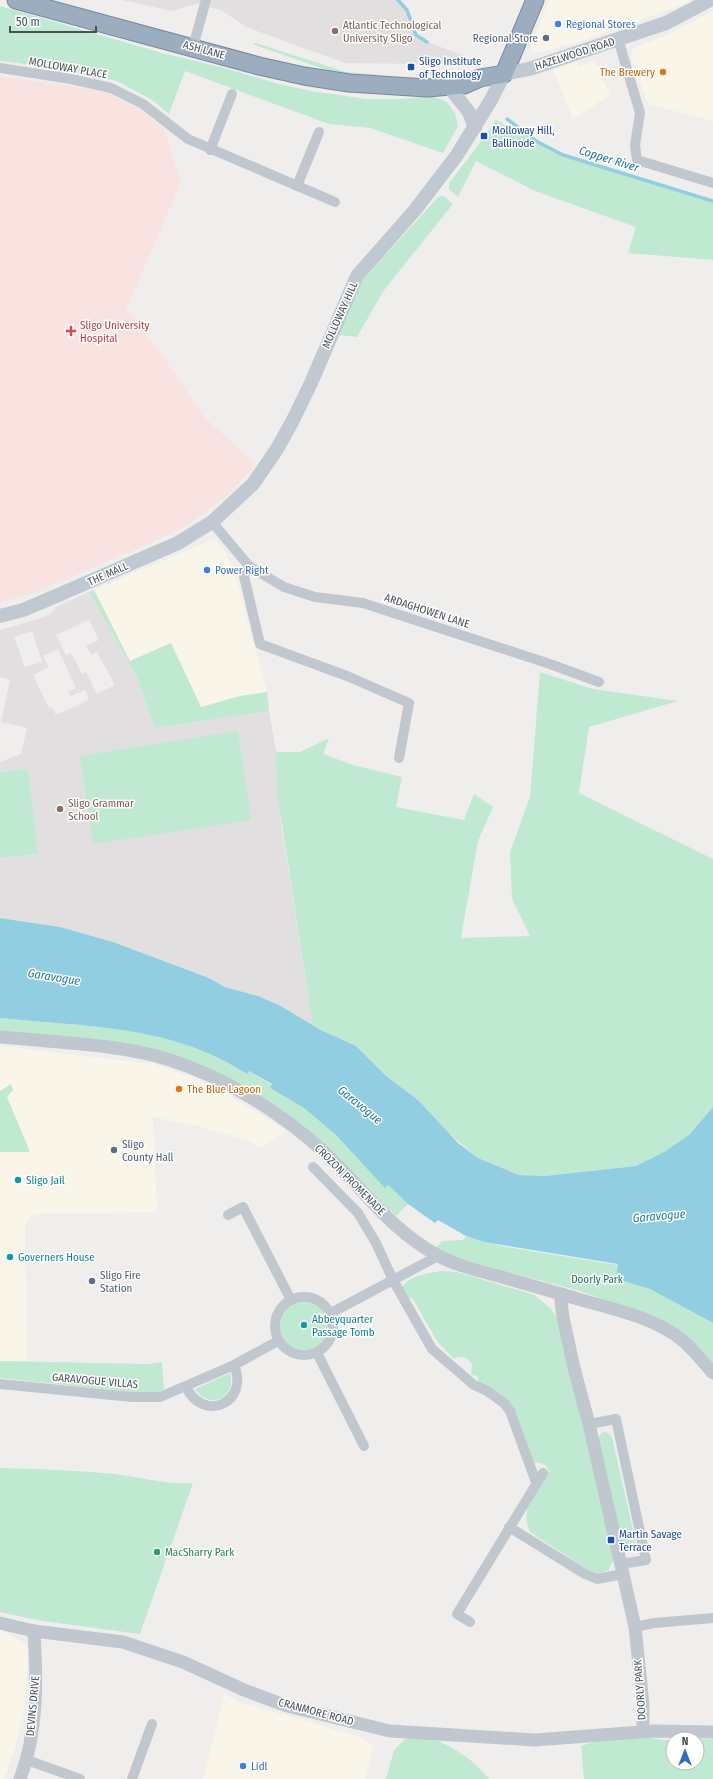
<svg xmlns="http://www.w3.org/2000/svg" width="713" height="1779" font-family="'Fira Sans Condensed',sans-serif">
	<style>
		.commercial { fill: #f9f5e8 }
		.education { fill: #e1dfdf; fill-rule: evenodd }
		.medical { fill: #f8e3e0 }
		.green { fill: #c0e9d2 }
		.water { fill: #92cee2 }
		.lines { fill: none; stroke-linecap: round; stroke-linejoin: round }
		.stream { stroke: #92cee2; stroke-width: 3.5 }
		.trunk-casing { stroke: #7689a3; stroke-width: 19 }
		.minor { stroke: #c0c7ce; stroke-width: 10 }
		.tertiary { stroke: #c0c7ce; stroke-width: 13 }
		.secondary { stroke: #c0c8d2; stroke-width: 14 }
		.trunk { stroke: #9dadc0; stroke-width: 17 }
		.shop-dot { fill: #3f7fe0; stroke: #fff; stroke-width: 1.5 }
		.education-dot { fill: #8d6e63; stroke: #fff; stroke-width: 1.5 }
		.service-dot { fill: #5c6f8a; stroke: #fff; stroke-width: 1.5 }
		.transit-dot { fill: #1a4fb4; stroke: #fff; stroke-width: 1.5 }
		.food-dot { fill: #e8710a; stroke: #fff; stroke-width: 1.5 }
		.health-dot { fill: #e0444e; stroke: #fff; stroke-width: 1.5 }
		.culture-dot { fill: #0f9aa8; stroke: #fff; stroke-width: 1.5 }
		.leisure-dot { fill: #2e9e5b; stroke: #fff; stroke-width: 1.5 }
		.labels { text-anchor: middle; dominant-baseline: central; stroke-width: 3; stroke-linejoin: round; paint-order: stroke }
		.shop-label { font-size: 11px; fill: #366cbe; stroke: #fff; text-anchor: start }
		.education-label { font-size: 11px; fill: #785e54; stroke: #fff; text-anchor: start }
		.service-label { font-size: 11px; fill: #4e5e75; stroke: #fff; text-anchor: start }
		.street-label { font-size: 11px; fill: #485059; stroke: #fff }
		.transit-label { font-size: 11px; fill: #164399; stroke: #fff; text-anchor: start }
		.food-label { font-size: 11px; fill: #c56008; stroke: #fff; text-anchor: end }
		.health-label { font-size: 11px; fill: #be3a42; stroke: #fff; text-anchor: start }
		.culture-label { font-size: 11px; fill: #0d838f; stroke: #fff; text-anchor: start }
		.park-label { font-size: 11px; fill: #21724d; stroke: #fff }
		.leisure-label { font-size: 11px; fill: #27864d; stroke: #fff; text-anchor: start }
		.water-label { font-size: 12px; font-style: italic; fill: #1b7998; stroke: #fff }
	</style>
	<rect width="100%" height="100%" fill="#f0eeed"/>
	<!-- commercial -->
	<g class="commercial">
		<polygon points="549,0 688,0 690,2 587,39 542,52 533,52 530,48"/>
		<polygon points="713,11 713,121 648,104 631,57 633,48 663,37"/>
		<polygon points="594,61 610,95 573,119 553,70 577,62 579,67"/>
		<polygon points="214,539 227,554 239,589 267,692 240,696 201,707 171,643 130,661 94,590"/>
		<polygon points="0,1046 154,1064 190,1077 226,1094 287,1131 261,1148 249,1141 196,1126 153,1117 157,1212 34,1214 25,1224 27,1361 0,1361"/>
		<polygon points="0,1629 24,1643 28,1648 25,1705 15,1747 4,1779 0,1779"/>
		<polygon points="224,1694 239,1702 360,1737 368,1742 373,1747 365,1779 203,1779"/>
	</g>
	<!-- education -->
	<g class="education">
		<polygon points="122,0 398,0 407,10 416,35 427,42 476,60 422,64 345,63 246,27 221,10 196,4 172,11"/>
		<path d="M89 592 136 675 155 728 269 711 277 756 278 799 282 830 313 1026 279 1005 258 996 225 987 209 978 113 942 60 927 0 918V858L38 854 28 769 0 772V762L21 754 27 728 1 722 10 680 0 677V630L48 616 58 606ZM89 620 99 640 86 646 91 655 97 652 115 685 97 694 86 672 82 674 71 653 66 655 56 635ZM32 631 42 662 25 667 14 637ZM58 649 76 688 68 692 71 696 85 690 89 700 56 715 52 707 49 708 33 675 49 667 43 656Z"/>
	</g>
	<!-- medical -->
	<polygon class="medical" points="0,77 68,85 107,93 141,110 164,129 181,182 126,309 160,352 204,417 256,465 227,496 193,521 157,540 34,593 0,602"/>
	<!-- green -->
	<g class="green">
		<polygon points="0,6 162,53 224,68 275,83 311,91 366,99 403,99 432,96 447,102 455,113 458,126 443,153 370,128 329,124 185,71 169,114 152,100 117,81 50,67 0,61"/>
		<polygon points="256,43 346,72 381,75 341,75 252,44"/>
		<polygon points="496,120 563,155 713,201 713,260 628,253 636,227 535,191 476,161 458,197 449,189 449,183 483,139"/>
		<polygon points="444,196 453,204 384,290 357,337 339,335 363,280 438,197"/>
		<polygon points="94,590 130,661 171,643 201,707 240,696 267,692 269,711 155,728 136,675 89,592"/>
		<polygon points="540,672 593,689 678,701 589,727 579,793 713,859 713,1107 689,1135 664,1152 636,1166 545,1176 519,1175 478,1158 445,1130 418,1100 385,1075 356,1046 313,1026 278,799 276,752 300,752 329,738 323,754 353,765 402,777 396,807 464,820 474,794 493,807 478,841 461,938 530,936 512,899 510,852 530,797"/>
		<polygon points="238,731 251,820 93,844 80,756"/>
		<polygon points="28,769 38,854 0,858 0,772"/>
		<path d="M0 1018C86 1027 172 1025 247 1074L249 1071 272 1085 270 1088 304 1108 336 1135 385 1187 388 1185 408 1204 396 1216 362 1186 340 1158 298 1122 202 1065 171 1055 0 1031Z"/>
		<polygon points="11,1084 13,1090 7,1097 30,1152 0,1152 0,1091"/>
		<polygon points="466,1236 484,1242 507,1247 618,1265 616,1279 650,1289 713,1323 713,1363 698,1346 684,1335 612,1302 580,1291 468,1261 451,1256 436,1248 442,1241 463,1240"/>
		<path d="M444 1271 457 1272 535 1295 551 1309 558 1319 614 1558 609 1570 599 1574 588 1570 530 1532C519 1509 536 1491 549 1472 547 1463 540 1462 532 1463L516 1412H513L479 1384 477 1376 471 1375 472 1365C468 1357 462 1355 454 1359L437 1341 413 1299 407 1297 402 1287C413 1274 428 1273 444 1271Z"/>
		<circle cx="304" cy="1326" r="24"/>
		<polygon points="0,1361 147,1364 162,1362 164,1390 157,1392 142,1393 0,1378"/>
		<path d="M230 1373C237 1398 209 1411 195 1389Z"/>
		<polygon points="603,1432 608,1433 612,1437 636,1543 634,1547 630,1549 623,1547 597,1439"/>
		<path d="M0 1468C38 1469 76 1470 114 1474 141 1477 167 1485 193 1483L140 1634 42 1621 0 1612Z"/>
		<path d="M431 1738C454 1747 474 1760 489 1779H386L394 1750 405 1739Z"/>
		<polygon points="649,1738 673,1741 673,1763 697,1763 697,1739 713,1739 713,1779 584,1779 581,1746 596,1741"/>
	</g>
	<!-- water -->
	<path class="water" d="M0 918 60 927 113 942 209 978 225 987 258 996 279 1005 319 1029 356 1046 385 1075 418 1100 458 1143 478 1158 519 1175 545 1176 636 1166 664 1152 689 1135 713 1107V1323L650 1289 616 1279 618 1264 484 1242 466 1236 438 1220 435 1223 408 1204 388 1185 385 1188 336 1135 304 1108 270 1088 272 1084 249 1071 247 1074C172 1025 87 1027 0 1018Z"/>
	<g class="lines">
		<!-- stream -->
		<g class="stream">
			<polyline points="398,0 407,10 416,35 427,42"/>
			<polyline points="507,119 536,141 563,155 713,201"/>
		</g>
		<defs>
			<polyline id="trunk" points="16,0 259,66 304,76 349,83 427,88 464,85 480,78 504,74 535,0"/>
		</defs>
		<!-- trunk casing -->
		<use href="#trunk" class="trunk-casing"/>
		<!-- minor -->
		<g class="minor">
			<polyline points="618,39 640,113 635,145 637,160 713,183"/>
			<polyline points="193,47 206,0"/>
			<polyline points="0,68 71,79 111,88 143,104 188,139 335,202"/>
			<polyline points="210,150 232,94"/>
			<polyline points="297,186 319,132"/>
			<polyline points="212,522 249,566 244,576 260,644 347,676 409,703 399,758"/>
			<polyline points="249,566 284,587 315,597 363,603 547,663 599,682"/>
			<polyline points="313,1167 358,1213 376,1243 393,1280 432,1349 474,1385 487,1391 504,1403 510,1411 536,1482"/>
			<polyline points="228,1215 243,1207 291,1300"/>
			<circle cx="304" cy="1326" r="29"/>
			<polyline points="331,1313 438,1256"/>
			<polyline points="317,1353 364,1446"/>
			<polyline points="0,1384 132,1397 160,1397 234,1365 278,1341"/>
			<path d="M186 1387C204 1424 250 1402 234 1365"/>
			<polyline points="589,1424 616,1419 646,1560 621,1564"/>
			<polyline points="509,1527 585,1574 597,1579 623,1574"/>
			<polyline points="470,1622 457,1614 543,1473"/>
			<polyline points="635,1627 654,1623 713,1618"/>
			<polyline points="27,1760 80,1779"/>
			<polyline points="132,1779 152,1724"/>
		</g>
		<!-- tertiary -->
		<g class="tertiary">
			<path d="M0 1037C53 1042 120 1044 170 1060 224 1077 281 1113 323 1151 361 1186 390 1230 437 1255 456 1266 481 1271 502 1277 531 1285 560 1294 589 1302 619 1310 658 1320 682 1340 694 1350 703 1362 713 1373"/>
			<polyline points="562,1294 561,1301 563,1317 574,1368 589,1424 635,1627 643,1705 643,1731"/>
			<polyline points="0,1623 34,1631 123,1642 183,1662 244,1690 287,1706 390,1731 535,1740 654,1731 713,1732"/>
			<path d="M20 1779C38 1732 37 1681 34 1631"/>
		</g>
		<!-- secondary -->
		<g class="secondary">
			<polyline points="449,87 469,112 475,128"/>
			<polyline points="0,616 23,610 56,596 178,543 212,522 253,484 277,449 292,422 311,383 357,276 415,210 457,155 491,100 504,74 529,69 666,23 710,0"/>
		</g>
		<!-- trunk -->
		<use href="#trunk" class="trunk"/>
	</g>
	<!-- markers -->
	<g class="shop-dot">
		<circle cx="558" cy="24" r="4"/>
		<circle cx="207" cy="570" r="4"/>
		<circle cx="243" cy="1766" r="4"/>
	</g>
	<g class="education-dot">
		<circle cx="335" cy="31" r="4"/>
		<circle cx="60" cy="809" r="4"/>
	</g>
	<g class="service-dot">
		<circle cx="546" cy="38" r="4"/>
		<circle cx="114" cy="1150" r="4"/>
		<circle cx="92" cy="1281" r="4"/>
	</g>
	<g class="transit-dot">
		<rect x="407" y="63" width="8" height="8" rx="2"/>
		<rect x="480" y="132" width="8" height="8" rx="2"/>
		<rect x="607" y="1536" width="8" height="8" rx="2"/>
	</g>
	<g class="food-dot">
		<circle cx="663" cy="72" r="4"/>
		<circle cx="179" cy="1089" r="4"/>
	</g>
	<path class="health-dot" d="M69 325h4v4h4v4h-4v4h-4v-4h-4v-4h4z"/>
	<g class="culture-dot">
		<circle cx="18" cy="1180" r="4"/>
		<circle cx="10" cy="1257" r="4"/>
		<circle cx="304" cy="1325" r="4"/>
	</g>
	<circle class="leisure-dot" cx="157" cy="1552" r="4"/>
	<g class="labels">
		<!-- shop labels -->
		<g class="shop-label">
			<text x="566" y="24">Regional Stores</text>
			<text x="215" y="570">Power Right</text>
			<text x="251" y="1766">Lidl</text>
		</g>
		<!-- education labels -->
		<g class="education-label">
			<text x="343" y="25">Atlantic Technological<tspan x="343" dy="13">University Sligo</tspan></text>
			<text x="68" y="803">Sligo Grammar<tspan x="68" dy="13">School</tspan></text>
		</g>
		<!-- service labels -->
		<g class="service-label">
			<text x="538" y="38" text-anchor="end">Regional Store</text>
			<text x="122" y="1144">Sligo<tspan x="122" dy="13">County Hall</tspan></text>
			<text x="100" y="1275">Sligo Fire<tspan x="100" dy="13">Station</tspan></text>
		</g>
		<!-- street labels -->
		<g class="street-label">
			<text transform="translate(204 50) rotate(15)">ASH LANE</text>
			<text transform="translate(575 54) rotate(-18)">HAZELWOOD ROAD</text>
			<text transform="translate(68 68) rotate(10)">MOLLOWAY PLACE</text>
			<text transform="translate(340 315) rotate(-66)">MOLLOWAY HILL</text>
			<text transform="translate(108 574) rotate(-24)">THE MALL</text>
			<text transform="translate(427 611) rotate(18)">ARDAGHOWEN LANE</text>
			<text transform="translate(350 1180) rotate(45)">CROZON PROMENADE</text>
			<text transform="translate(95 1381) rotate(5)">GARAVOGUE VILLAS</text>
			<text transform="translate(640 1690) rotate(-94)">DOORLY PARK</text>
			<text transform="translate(33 1706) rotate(-85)">DEVINS DRIVE</text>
			<text transform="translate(316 1712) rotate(15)">CRANMORE ROAD</text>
		</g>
		<!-- transit labels -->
		<g class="transit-label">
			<text x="419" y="61">Sligo Institute<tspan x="419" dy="13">of Technology</tspan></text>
			<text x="492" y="130">Molloway Hill,<tspan x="492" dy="13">Ballinode</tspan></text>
			<text x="619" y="1534">Martin Savage<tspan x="619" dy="13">Terrace</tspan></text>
		</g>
		<!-- food labels -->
		<g class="food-label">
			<text x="655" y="72">The Brewery</text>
			<text x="187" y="1089" text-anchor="start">The Blue Lagoon</text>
		</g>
		<!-- health labels -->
		<g class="health-label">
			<text x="80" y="325">Sligo University<tspan x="80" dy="13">Hospital</tspan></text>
		</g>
		<!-- culture labels -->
		<g class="culture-label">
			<text x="26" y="1180">Sligo Jail</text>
			<text x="18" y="1257">Governers House</text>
			<text x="312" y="1319">Abbeyquarter<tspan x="312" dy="13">Passage Tomb</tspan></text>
		</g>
		<!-- park labels -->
		<g class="park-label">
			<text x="597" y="1279">Doorly Park</text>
		</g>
		<!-- leisure labels -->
		<g class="leisure-label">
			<text x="165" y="1552">MacSharry Park</text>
		</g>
		<!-- water labels -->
		<g class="water-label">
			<text transform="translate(609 159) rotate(17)">Copper River</text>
			<text transform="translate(54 977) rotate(9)">Garavogue</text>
			<text transform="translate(360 1105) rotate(39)">Garavogue</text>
			<text transform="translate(659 1216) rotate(-5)">Garavogue</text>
		</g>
	</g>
	<!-- north arrow -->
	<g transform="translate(685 1751)"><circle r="19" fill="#ffffff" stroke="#b6b9bd"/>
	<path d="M0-3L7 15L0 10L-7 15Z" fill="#2c6bcb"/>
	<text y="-6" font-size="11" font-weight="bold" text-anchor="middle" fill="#485059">N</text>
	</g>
	<!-- scale -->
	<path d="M10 26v6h86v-6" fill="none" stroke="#485059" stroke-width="2"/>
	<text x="16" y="26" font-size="12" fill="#485059" stroke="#ffffff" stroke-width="3" paint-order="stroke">50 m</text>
</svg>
